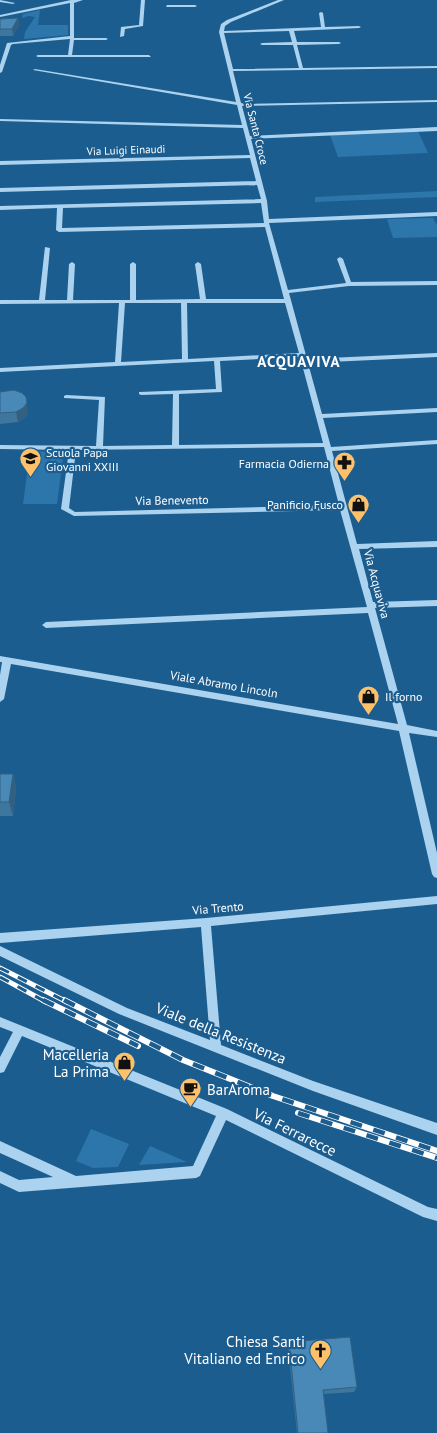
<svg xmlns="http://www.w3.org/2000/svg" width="437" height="1433" font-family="'PT Sans',sans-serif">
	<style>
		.green { fill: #2c76ab }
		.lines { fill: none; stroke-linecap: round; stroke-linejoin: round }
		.minor { fill: #abd2ee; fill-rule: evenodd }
		.rail-far1-casing { stroke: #fff; stroke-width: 5 }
		.rail-casing { stroke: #fff; stroke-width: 6 }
		.rail-far1 { stroke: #1c5d8f; stroke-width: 3; stroke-dasharray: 10; stroke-linecap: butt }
		.rail { stroke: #1c5d8f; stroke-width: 4.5; stroke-dasharray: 12; stroke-linecap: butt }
		.wall { fill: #3f769e }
		.shaded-wall { fill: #336081 }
		.building { fill: #4989b8; stroke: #336081 }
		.labels { text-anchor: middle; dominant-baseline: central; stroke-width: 4.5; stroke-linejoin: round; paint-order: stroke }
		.far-street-label { font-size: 11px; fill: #fff; stroke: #1c5d8f }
		.poi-label { font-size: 12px; fill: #fff; stroke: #1c5d8f; text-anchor: start }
		.street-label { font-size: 12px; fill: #fff; stroke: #1c5d8f }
		.far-district-label { font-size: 15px; font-weight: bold; letter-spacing: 1px; fill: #fff; stroke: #1c5d8f }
		.near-street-label { font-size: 15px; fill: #fff; stroke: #1c5d8f }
		.near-poi-label { font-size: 15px; fill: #fff; stroke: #1c5d8f; text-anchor: end }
	</style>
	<rect width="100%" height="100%" fill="#1c5d8f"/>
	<!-- green -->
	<g class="green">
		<polygon points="40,10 38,25 68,25 68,35 24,39 25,32 35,17 29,16 22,18 23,14"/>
		<polygon points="418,131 428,153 338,157 330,135"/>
		<polygon points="437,191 437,197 315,202 315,197"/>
		<polygon points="433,218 437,225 437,237 393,238 387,219"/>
		<polygon points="64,451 57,504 23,504 30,452"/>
		<polygon points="91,1129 129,1144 118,1167 93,1168 76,1161"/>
		<polygon points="150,1146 187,1162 139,1165"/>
	</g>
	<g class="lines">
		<!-- minor -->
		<g class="minor">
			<polygon points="0,0 15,3 13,4 0,2"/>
			<polygon points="71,0 83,0 74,3 74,38 106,38 108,39 106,40 74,40 72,55 149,55 151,57 38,57 36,56 38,55 68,55 70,39 13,44 11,45 2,72 0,73 0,65 7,43 70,36 70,3 0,17 0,15"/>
			<polygon points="141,0 145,0 143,26 125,29 124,36 120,37 121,27 139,25"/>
			<path d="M278 0H284L231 22 225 26 224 31 321 27 319 13 321 12 323 13 325 27 359 26 361 27 359 28 294 31 297 42H339L341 43 339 44 297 45 303 68 437 66V68L233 71 241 103 246 104 437 100V102L242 106 250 136 437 127V131L251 139 267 201 269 219 437 212V216L269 223 288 290 346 283 337 259 340 257 343 259 351 282 437 281V285L349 286 289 293 307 359 437 353V357L308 363 322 414 437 408V412L323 418 331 447 437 440V444L332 451 357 544 437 541V547L359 549 373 602 437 600V606L375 608 407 725 437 731V737L409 733 437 853V878L434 877 432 874 399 731 11 664 4 699 0 702V675L2 662H0V656L398 724 368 613 46 628 42 625 46 622 367 607 340 510 74 516 61 509 69 450 0 449V445L96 446 99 400 64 398V396L66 395 105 397 103 446 172 445 173 394 141 395 139 394V392L216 389 214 361 0 372V368L115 362 119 303 0 304V300H39L45 247 50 248 45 300H67L69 264 72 262 75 264 73 300H130V264L133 262 136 264V300L200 299 195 264 198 262 201 264 206 299H284L265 227 59 232 56 230 57 208 0 210V206L261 199 257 185 0 192V188L256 181 250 158 0 165V161L250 155 243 128 0 121V119L242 125 237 105 33 70 35 69 236 102 219 32 221 24 227 20ZM289 31 292 42 262 43 260 44 262 45H293L299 68 233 69 224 33ZM261 203 264 223 62 228 63 208ZM125 303H181L182 359 121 362ZM187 303H285L299 353 188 359ZM300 357 323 443 179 445V394L222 392 220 361ZM324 447 339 505 75 512 69 508 76 450Z"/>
			<polygon points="167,5 195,5 197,6 195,7 166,7"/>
			<polygon points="437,896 437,904 211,926 221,1045 313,1081 437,1123 437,1135 313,1091 119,1014 0,956 0,946 127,1008 210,1040 201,927 0,943 0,933 206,918"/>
			<polygon points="0,1017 227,1109 428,1207 437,1209 437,1221 423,1217 226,1120 200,1176 196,1178 19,1192 0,1183 0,1171 19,1180 53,1177 0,1153 0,1141 76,1176 193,1166 216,1116 22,1036 4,1072 0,1073 0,1057 13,1032 0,1027"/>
		</g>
		<defs>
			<g id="rail-far1">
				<polyline points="0,968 67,1002"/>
				<polyline points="0,977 46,1002"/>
			</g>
			<g id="rail">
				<polyline points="43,1000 138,1046"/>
				<polyline points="64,1000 183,1060 273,1096 437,1151"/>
				<polyline points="298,1113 437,1158"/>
			</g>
		</defs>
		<!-- rail-far1 casing -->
		<use href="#rail-far1" class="rail-far1-casing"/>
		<!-- rail casing -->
		<use href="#rail" class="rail-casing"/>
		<!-- rail-far1 -->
		<use href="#rail-far1" class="rail-far1"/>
		<!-- rail -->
		<use href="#rail" class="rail"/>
	</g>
	<!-- wall -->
	<g class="wall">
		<polygon points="18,18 19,25 13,36 0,36 0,19"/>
		<polygon points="0,392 28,413 25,418 18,422 0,424"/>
		<polygon points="0,774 13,774 16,788 13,816 0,816"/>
		<polygon points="289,1342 357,1387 354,1392 324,1394 328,1433 297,1433 288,1347"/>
	</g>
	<!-- shaded-wall -->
	<g class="shaded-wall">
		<polygon points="18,18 19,25 13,36 12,29"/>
		<polygon points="26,397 28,413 25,418 18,422 16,412"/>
		<polygon points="13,774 16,788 13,816 9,802"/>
	</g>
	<!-- building -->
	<g class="building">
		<polygon points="18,18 12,29 0,29 0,19"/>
		<polygon points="14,390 22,393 26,397 27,403 23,408 16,412 0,413 0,392"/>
		<polygon points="0,774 13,774 9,802 0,802"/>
		<polygon points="350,1337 357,1387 323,1390 328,1433 298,1433 289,1342"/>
	</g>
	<!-- icons -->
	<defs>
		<symbol id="school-pin" viewBox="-11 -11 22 30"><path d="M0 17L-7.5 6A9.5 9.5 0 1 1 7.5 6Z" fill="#fec069" stroke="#1c5d8f"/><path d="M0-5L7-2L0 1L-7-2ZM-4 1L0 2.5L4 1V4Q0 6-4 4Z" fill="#111"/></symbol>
		<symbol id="pharmacy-pin" viewBox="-11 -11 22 30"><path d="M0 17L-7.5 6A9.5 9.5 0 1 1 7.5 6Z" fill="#fec069" stroke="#1c5d8f"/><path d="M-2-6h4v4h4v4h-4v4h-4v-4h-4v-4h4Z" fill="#111"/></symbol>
		<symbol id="shop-pin" viewBox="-11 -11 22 30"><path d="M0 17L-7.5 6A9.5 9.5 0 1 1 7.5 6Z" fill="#fec069" stroke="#1c5d8f"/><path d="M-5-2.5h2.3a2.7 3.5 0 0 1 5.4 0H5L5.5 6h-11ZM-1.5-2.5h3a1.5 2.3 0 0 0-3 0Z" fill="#111"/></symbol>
		<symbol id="cafe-pin" viewBox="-11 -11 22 30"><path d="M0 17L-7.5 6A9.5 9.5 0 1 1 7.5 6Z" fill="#fec069" stroke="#1c5d8f"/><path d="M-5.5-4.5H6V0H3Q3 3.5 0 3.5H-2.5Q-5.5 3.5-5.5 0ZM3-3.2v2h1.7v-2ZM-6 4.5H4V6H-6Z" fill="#111"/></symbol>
		<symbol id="church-pin" viewBox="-11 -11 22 30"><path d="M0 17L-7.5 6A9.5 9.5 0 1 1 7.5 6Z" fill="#fec069" stroke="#1c5d8f"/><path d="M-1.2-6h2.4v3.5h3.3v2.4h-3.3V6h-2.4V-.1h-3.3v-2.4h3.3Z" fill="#111"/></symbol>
	</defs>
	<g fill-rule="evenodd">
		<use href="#school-pin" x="18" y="446" width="25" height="34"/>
		<use href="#pharmacy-pin" x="332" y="450" width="25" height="34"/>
		<use href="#shop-pin" x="346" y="492" width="25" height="34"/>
		<use href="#shop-pin" x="356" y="684" width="25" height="34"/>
		<use href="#shop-pin" x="112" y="1050" width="25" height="34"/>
		<use href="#cafe-pin" x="178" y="1076" width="25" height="34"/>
		<use href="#church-pin" x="308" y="1338" width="25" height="34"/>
	</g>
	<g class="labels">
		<!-- far-street labels -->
		<g class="far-street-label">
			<text transform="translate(256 129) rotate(76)">Via Santa Croce</text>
			<text transform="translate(126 150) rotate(-2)">Via Luigi Einaudi</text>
		</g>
		<!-- poi labels -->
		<g class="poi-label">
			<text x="46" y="452">Scuola Papa<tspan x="46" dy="14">Giovanni XXIII</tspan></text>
			<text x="329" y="463" text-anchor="end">Farmacia Odierna</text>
			<text x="343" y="504" text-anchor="end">Panificio Fusco</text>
			<text x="385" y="696">Il forno</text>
		</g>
		<!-- street labels -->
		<g class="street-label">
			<text transform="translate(172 500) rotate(-1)">Via Benevento</text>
			<text transform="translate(377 584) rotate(75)">Via Acquaviva</text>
			<text transform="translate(224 684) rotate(10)">Viale Abramo Lincoln</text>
			<text transform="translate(218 908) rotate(-5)">Via Trento</text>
		</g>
		<!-- far-district labels -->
		<g class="far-district-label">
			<text x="299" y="361">ACQUAVIVA</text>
		</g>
		<!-- near-street labels -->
		<g class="near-street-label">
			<text transform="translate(221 1033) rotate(22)">Viale della Resistenza</text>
			<text transform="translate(295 1132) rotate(26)">Via Ferrarecce</text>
		</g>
		<!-- near-poi labels -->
		<g class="near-poi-label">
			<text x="109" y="1054">Macelleria<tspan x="109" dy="17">La Prima</tspan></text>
			<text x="207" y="1089" text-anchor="start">BarAroma</text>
			<text x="305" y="1341">Chiesa Santi<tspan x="305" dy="17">Vitaliano ed Enrico</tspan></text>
		</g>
	</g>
</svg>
